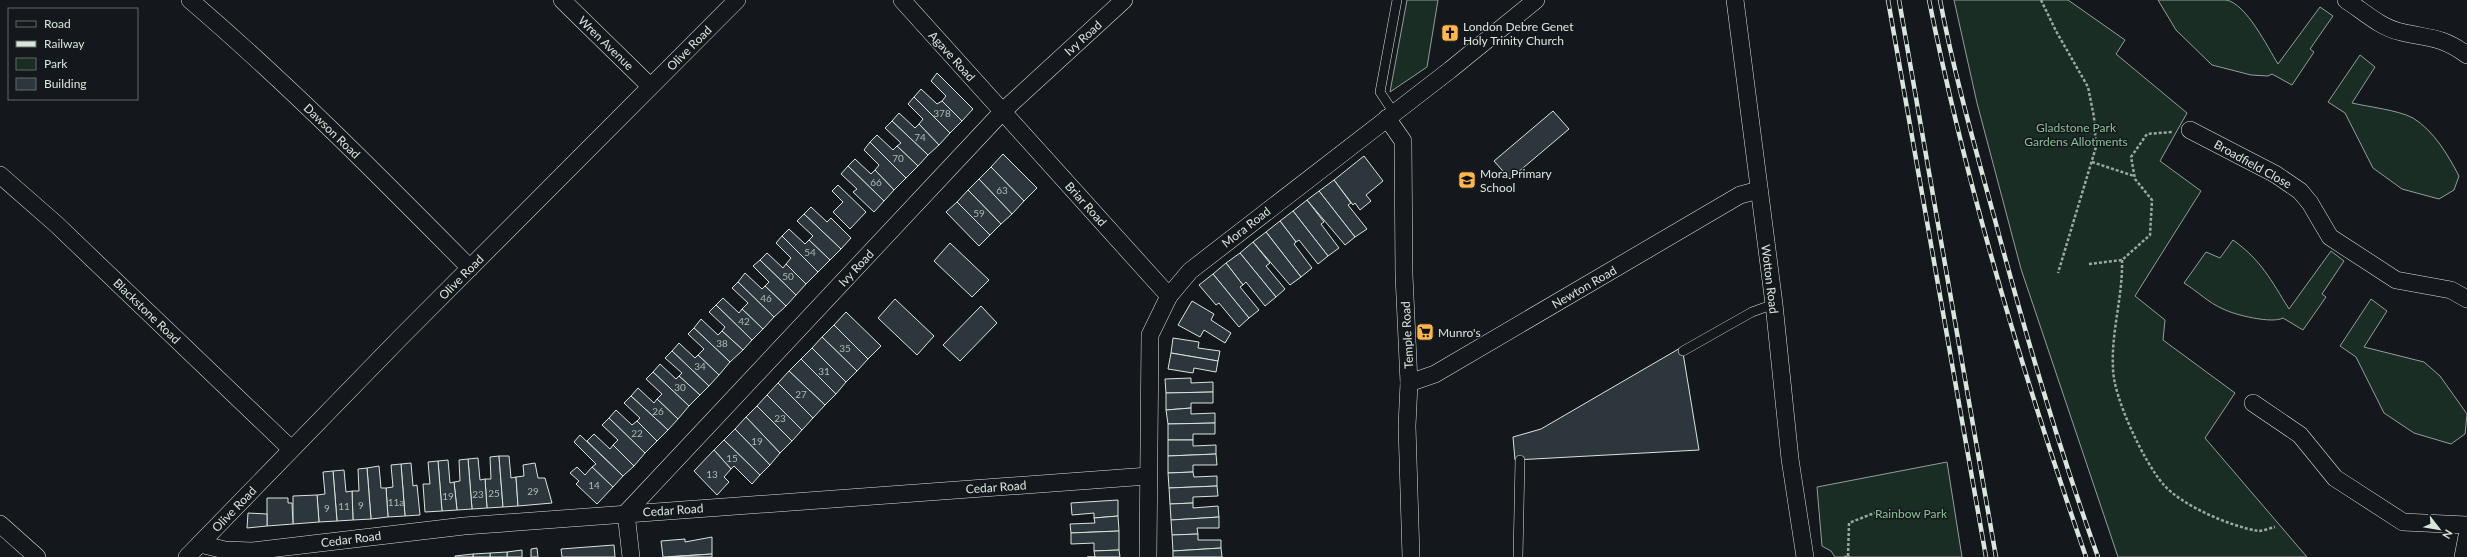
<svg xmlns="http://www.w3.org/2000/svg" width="2467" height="557" font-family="Lato,sans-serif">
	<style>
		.green { fill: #1a2d24; stroke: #939e99 }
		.building { fill: #2c363c; stroke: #d8e6dc }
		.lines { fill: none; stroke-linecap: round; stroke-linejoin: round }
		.lane-casing { stroke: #d8e6dc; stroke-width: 10 }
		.street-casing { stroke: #d8e6dc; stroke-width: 18 }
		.path { stroke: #9da8a2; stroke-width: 2.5; stroke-dasharray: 3 2; stroke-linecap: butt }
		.lane { stroke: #14181c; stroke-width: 9 }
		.street { stroke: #14181c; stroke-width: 17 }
		.rail-casing { stroke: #d8e6dc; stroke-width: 4.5 }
		.rail { stroke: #14181c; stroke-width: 3; stroke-dasharray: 9; stroke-linecap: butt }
		.labels { text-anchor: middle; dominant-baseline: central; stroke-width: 3; stroke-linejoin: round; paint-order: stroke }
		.number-label { font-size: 10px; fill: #adbab4 }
		.poi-label { font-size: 12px; fill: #d8e6dc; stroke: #14181c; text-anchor: start }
		.street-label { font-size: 12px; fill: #d8e6dc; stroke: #14181c }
		.park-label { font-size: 12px; fill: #8ac095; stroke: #14181c }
	</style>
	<rect width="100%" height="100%" fill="#14181c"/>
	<!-- green -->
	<g class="green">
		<polygon points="1407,0 1438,0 1427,67 1390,92"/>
		<polygon points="1954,0 2068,0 2125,40 2116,54 2187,113 2160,161 2201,191 2135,296 2165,320 2163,340 2235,393 2205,438 2307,557 2118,557 2021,269 1977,103"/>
		<path d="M2158 0C2179 0 2205 0 2226 0 2246 3 2268 48 2278 64L2320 7 2333 16 2310 49 2314 52 2292 85 2272 74 2268 76 2251 75 2212 65 2176 30Z"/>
		<path d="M2360 55 2375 67 2352 103C2369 107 2398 110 2413 118 2434 131 2448 155 2459 176L2454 190 2439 199 2402 189 2373 168 2345 113 2328 102Z"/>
		<path d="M2233 240C2261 260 2271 280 2289 309L2331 251 2344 261 2322 294 2326 297 2303 330 2283 318C2272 324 2235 315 2223 309 2209 303 2197 291 2184 283L2206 252 2220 258Z"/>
		<polygon points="2371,299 2387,311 2364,347 2424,362 2440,376 2467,414 2465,434 2451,444 2414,433 2384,413 2356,357 2340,346"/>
		<polygon points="1947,462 1962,557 1835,557 1831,551 1822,546 1817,487"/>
	</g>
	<!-- building -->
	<g class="building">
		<polygon points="937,73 973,109 962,121 942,101 946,96 931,81"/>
		<polygon points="921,89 937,104 942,101 962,121 950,133 914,97"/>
		<polygon points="914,97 950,133 939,145 919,124 923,119 908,104"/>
		<polygon points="1553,111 1569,129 1510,179 1494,161"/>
		<polygon points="899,113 915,128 919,124 939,145 928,155 892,121"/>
		<polygon points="892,121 928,155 918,166 897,146 901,143 885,128"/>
		<polygon points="877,135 893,150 897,146 918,166 906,178 870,142"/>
		<polygon points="870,142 906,178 894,190 875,170 879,165 864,150"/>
		<polygon points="1003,154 1037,188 1024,201 991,167"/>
		<polygon points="1364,156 1383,181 1366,195 1371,201 1360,210 1355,203 1353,205 1334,180"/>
		<polygon points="855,159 871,174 875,170 894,190 884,201 848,166"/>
		<polygon points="848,166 884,201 874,212 853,192 857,189 841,174"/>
		<polygon points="991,167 1024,201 1012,214 979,179"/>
		<polygon points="979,179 1012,214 1001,224 968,190"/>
		<polygon points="1334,180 1351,203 1348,205 1367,229 1355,237 1319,191"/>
		<polygon points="838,185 866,212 850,229 833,212 843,202 832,191"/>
		<polygon points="968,190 1001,224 990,235 957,202"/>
		<polygon points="1319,191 1355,237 1345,245 1307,200"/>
		<polygon points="1307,200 1324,222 1321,224 1339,248 1328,256 1293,211"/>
		<polygon points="957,202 990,235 979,246 946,212"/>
		<polygon points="811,207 827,222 831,218 851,238 841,249 804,214"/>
		<polygon points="1293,211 1328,256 1318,264 1299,240 1296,242 1280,221"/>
		<polygon points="804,214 841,249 830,260 809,240 813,236 797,221"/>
		<polygon points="1280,221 1296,242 1294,244 1312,268 1301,277 1266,232"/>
		<polygon points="789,229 805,244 809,240 830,260 818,272 782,236"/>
		<polygon points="1266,232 1301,277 1290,285 1253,242"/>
		<polygon points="782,236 818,272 806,284 786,264 791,258 776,243"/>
		<polygon points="1253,242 1270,263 1266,266 1285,289 1276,297 1240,253"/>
		<polygon points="950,243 989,280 972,297 934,261"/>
		<polygon points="767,253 783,268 786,264 806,284 796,295 760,260"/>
		<polygon points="1240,253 1276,297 1265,306 1246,282 1243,285 1226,263"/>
		<polygon points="760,260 796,295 786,306 765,286 769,282 753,266"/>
		<polygon points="1226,263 1243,285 1240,287 1259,310 1249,318 1213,274"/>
		<polygon points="745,273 762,289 765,286 786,306 774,317 738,282"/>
		<polygon points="1213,274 1249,318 1239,327 1219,303 1216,305 1199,285"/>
		<polygon points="738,282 774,317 763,329 742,309 748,303 732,288"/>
		<polygon points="723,298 739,313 742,309 763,329 752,340 716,305"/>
		<polygon points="895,299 934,336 917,355 878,318"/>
		<polygon points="1192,301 1214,314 1211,320 1231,333 1225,343 1204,330 1200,337 1178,325"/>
		<polygon points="716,305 752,340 743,350 722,331 725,327 709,312"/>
		<polygon points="981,306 997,323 960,361 943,345"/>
		<polygon points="846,312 881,346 868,359 834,325"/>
		<polygon points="701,319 718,335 722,331 743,350 730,362 694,328"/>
		<polygon points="834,325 868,359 857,371 822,337"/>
		<polygon points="694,328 730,362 719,375 698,355 704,349 688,334"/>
		<polygon points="822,337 857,371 846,382 812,348"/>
		<polygon points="1173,338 1199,342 1198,348 1220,351 1218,361 1171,353"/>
		<polygon points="679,343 695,358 698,355 719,375 709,386 672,351"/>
		<polygon points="1682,347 1699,450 1515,460 1513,437 1541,429"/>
		<polygon points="812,348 846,382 836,394 801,359"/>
		<polygon points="672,351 709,386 700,395 679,376 682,373 665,358"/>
		<polygon points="1171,353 1218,361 1216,372 1194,368 1193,373 1168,369"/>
		<polygon points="801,359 836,394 825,405 789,371"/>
		<polygon points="660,364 676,379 679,376 700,395 689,406 653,372"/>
		<polygon points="789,371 825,405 813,418 778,383"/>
		<polygon points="653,372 689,406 678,419 657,399 662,394 646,379"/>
		<polygon points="1191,378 1191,383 1213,382 1213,392 1166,393 1165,379"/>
		<polygon points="778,383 813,418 802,430 767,395"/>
		<polygon points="638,388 654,403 657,399 678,419 668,430 631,396"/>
		<polygon points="1213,392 1213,403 1191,403 1191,408 1166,410 1166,393"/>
		<polygon points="767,395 802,430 792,441 757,406"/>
		<polygon points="631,396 668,430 657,441 637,421 640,418 624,403"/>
		<polygon points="757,406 792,441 780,453 746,417"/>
		<polygon points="1191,408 1191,414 1215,413 1215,423 1168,424 1166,410"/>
		<polygon points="616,410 632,425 637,421 657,441 645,453 609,418"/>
		<polygon points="746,417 780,453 770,465 735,429"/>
		<polygon points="609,418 645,453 634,466 613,445 618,440 602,425"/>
		<polygon points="1215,423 1215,434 1193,434 1193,440 1168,440 1168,424"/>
		<polygon points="735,429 770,465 760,475 724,440"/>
		<polygon points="594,434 610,449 613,445 634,466 623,476 587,441"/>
		<polygon points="580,435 623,476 613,487 592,467 596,464 574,442"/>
		<polygon points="724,440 760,475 752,484 734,466 731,469 714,450"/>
		<polygon points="1168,440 1193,440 1193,446 1216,445 1216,454 1168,456"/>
		<polygon points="714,450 731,469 724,477 729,482 717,495 694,471"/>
		<polygon points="1216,454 1217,465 1193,465 1193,472 1168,473 1168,456"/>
		<polygon points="499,456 503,507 487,508 485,479 491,479 490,457"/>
		<polygon points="499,456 509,456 511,478 516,477 518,506 503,507"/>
		<polygon points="478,458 480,480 485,479 487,508 472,509 468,459"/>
		<polygon points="468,459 472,509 457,510 454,482 460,481 459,460"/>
		<polygon points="448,460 450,483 454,482 457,510 442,511 438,461"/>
		<polygon points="438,461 442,511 425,512 423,484 430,484 428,462"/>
		<polygon points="411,463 413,486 417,485 420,515 405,516 401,464"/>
		<polygon points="535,463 538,478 545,478 552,503 518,506 516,477 524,476 523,465"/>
		<polygon points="401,464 405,516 388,517 386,488 393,487 391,465"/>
		<polygon points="379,466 381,488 386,488 388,517 371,519 367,468"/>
		<polygon points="577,467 585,475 592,467 613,487 597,504 576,484 579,481 570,473"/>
		<polygon points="367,468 371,519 353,520 352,491 359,491 358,469"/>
		<polygon points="344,470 346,492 352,491 353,520 337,521 333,471"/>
		<polygon points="333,471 337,521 319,522 317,495 325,494 323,472"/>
		<polygon points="1193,472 1194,477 1217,476 1217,486 1169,488 1168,473"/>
		<polygon points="1217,486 1218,496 1193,497 1193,503 1170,504 1169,488"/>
		<polygon points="317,495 319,522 293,524 293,496"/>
		<polygon points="267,498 288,498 288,503 292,503 293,524 267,526"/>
		<polygon points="1118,500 1118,516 1094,518 1094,513 1072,515 1071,503"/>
		<polygon points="1193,503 1193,508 1218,506 1219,517 1171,520 1170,504"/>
		<polygon points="248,513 267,514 267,526 247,528"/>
		<polygon points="1118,516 1119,531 1071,533 1070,524 1095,523 1094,518"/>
		<polygon points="1219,517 1219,528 1197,528 1198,534 1172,535 1171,520"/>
		<polygon points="1119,531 1119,550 1094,551 1094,543 1071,544 1071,533"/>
		<polygon points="1198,534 1198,540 1221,540 1221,548 1173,551 1172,535"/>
		<polygon points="712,537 712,554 663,557 661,541 685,539 685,542"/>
		<polygon points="614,545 615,557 562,557 561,549"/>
		<polygon points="537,548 538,557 531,557 531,549"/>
		<polygon points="1221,548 1222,557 1173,557 1173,551"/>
		<polygon points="522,550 522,557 507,557 507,552"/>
		<polygon points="1119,550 1120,557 1087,557 1095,557 1094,551"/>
		<polygon points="507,552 507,557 490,557 490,553"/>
		<polygon points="490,553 490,557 473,557 473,554"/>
		<polygon points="473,554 473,557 455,557 455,556"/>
		<polygon points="712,554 712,557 668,557"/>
	</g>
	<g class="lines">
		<defs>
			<g id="lane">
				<polyline points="1394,113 1380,92 1397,0"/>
				<polyline points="1683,351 1752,312 1774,304"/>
				<polyline points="1518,557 1520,460"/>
			</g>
			<g id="street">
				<path d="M190 0C288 84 379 176 470 268"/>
				<polyline points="562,0 650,86"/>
				<polyline points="902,0 1169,296"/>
				<polyline points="1735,0 1774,304 1790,459 1805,557"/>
				<path d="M2346 0C2363 11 2381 28 2401 32 2430 39 2441 36 2467 55"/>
				<polyline points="1387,118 1403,141 1404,275 1409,383 1407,426 1411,557"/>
				<polyline points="2190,130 2275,174 2300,191 2310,203 2330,237 2396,280 2451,290 2467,299"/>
				<polyline points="0,175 56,224 291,449"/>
				<polyline points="1409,383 1435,374 1740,195 1759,190"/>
				<polyline points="2253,403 2300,435 2335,478 2403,522 2467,525"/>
				<polyline points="0,524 37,557"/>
				<polyline points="200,544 225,550 252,551 464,526 1148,476"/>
				<polyline points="187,557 401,337 737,0"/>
				<polyline points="631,557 626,513 1003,111 1124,0"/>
				<polyline points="1148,557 1150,335 1169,296 1190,271 1450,70 1536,0"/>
				<polyline points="2463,557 2467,536"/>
			</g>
		</defs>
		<!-- lane casing -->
		<use href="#lane" class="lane-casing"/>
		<!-- street casing -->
		<use href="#street" class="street-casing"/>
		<!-- path -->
		<g class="path">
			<polyline points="2041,0 2056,31 2088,87 2094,117 2096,147 2058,273"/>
			<polyline points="2092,162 2134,176"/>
			<path d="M2122 260C2123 296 2111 332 2113 368 2113 397 2144 462 2163 484 2182 506 2230 526 2258 531 2263 531 2270 528 2275 527"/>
			<polyline points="2089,264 2122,260 2150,235 2152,200 2135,179 2131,157 2147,134 2172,132"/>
			<polyline points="1848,556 1849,523 1882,510"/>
			<polyline points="1844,557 1850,557"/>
		</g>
		<!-- lane -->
		<use href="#lane" class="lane"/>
		<!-- street -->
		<use href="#street" class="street"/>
		<defs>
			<g id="rail">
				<polyline points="1888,0 1986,557"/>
				<polyline points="1899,0 1996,557"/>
				<path d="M1929 0C1967 189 2023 375 2086 557"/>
				<path d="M1940 0C1954 74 1975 147 1995 220 2025 333 2058 446 2098 557"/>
			</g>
		</defs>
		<!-- rail casing -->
		<use href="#rail" class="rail-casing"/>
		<!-- rail -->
		<use href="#rail" class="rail"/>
	</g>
	<!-- icons -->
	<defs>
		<symbol id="church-square" viewBox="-11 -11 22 22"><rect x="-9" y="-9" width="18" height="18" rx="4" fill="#ffb74d" stroke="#14181c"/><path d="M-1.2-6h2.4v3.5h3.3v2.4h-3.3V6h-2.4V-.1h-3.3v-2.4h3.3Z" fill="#111"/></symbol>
		<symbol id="school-square" viewBox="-11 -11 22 22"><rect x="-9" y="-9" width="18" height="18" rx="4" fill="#ffb74d" stroke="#14181c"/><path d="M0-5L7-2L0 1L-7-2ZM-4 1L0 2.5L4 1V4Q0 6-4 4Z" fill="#111"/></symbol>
		<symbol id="supermarket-square" viewBox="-11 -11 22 22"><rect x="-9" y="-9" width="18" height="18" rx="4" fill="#ffb74d" stroke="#14181c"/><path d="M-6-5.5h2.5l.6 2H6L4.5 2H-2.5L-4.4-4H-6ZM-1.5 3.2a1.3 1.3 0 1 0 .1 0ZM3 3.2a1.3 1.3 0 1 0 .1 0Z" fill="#111"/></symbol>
	</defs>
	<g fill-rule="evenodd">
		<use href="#church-square" x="1440" y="23" width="20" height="20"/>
		<use href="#school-square" x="1457" y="170" width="20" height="20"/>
		<use href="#supermarket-square" x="1415" y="322" width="20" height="20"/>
	</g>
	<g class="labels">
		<!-- number labels -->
		<g class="number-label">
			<text x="942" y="113">378</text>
			<text x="920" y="137">74</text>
			<text x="898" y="158">70</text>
			<text x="876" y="182">66</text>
			<text x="1002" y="190">63</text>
			<text x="979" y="213">59</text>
			<text x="810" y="252">54</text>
			<text x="788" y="276">50</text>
			<text x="766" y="298">46</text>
			<text x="744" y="321">42</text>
			<text x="722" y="343">38</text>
			<text x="845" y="348">35</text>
			<text x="700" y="366">34</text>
			<text x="824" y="371">31</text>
			<text x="680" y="387">30</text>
			<text x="801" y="394">27</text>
			<text x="658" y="411">26</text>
			<text x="780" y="418">23</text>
			<text x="637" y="433">22</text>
			<text x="757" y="441">19</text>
			<text x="732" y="458">15</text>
			<text x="712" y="474">13</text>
			<text x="594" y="485">14</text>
			<text x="533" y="491">29</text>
			<text x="494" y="493">25</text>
			<text x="478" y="494">23</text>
			<text x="448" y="496">19</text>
			<text x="396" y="502">11a</text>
			<text x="361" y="505">9</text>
			<text x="344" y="506">11</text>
			<text x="327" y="508">9</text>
		</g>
		<!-- poi labels -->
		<g class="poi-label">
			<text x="1463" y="26">London Debre Genet<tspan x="1463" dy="14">Holy Trinity Church</tspan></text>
			<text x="1480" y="173">Mora Primary<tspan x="1480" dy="14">School</tspan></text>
			<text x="1438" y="332">Munro's</text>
		</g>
		<!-- street labels -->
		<g class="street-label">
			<text transform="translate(1083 38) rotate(-42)">Ivy Road</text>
			<text transform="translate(606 43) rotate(44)">Wren Avenue</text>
			<text transform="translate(689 48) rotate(-45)">Olive Road</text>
			<text transform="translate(952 56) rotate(48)">Agave Road</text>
			<text transform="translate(332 131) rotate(44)">Dawson Road</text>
			<text transform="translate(2253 164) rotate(29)">Broadfield Close</text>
			<text transform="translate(1086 204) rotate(48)">Briar Road</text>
			<text transform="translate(1246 227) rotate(-38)">Mora Road</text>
			<text transform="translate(856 268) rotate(-47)">Ivy Road</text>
			<text transform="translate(461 277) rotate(-45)">Olive Road</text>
			<text transform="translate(1770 279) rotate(83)">Wotton Road</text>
			<text transform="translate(1584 287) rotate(-30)">Newton Road</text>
			<text transform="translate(147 311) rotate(44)">Blackstone Road</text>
			<text transform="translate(1407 335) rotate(-93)">Temple Road</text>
			<text transform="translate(996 487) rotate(-4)">Cedar Road</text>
			<text transform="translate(234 509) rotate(-46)">Olive Road</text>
			<text transform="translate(673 510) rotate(-4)">Cedar Road</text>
			<text transform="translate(351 539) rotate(-7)">Cedar Road</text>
		</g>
		<!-- park labels -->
		<g class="park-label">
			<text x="2076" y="127">Gladstone Park<tspan x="2076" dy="14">Gardens Allotments</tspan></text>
			<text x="1911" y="513">Rainbow Park</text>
		</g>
	</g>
	<!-- legend -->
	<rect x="8" y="8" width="130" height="92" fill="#14181c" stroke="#626a69"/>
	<rect x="16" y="21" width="20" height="6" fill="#14181c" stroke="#626a69"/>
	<text x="44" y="28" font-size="12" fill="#d8e6dc">Road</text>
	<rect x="16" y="41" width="20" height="6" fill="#d8e6dc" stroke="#626a69"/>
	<text x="44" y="48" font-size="12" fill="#d8e6dc">Railway</text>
	<rect x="16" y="58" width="20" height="12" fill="#1a2d24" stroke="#626a69"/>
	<text x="44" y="68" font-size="12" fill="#d8e6dc">Park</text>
	<rect x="16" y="78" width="20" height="12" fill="#2c363c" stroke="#626a69"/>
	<text x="44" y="88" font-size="12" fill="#d8e6dc">Building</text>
	<!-- north arrow -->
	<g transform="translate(2439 529) rotate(121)" stroke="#14181c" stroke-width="3" paint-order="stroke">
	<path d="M0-3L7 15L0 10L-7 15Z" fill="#d8e6dc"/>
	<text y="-6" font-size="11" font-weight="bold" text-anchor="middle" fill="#d8e6dc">N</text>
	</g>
</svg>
